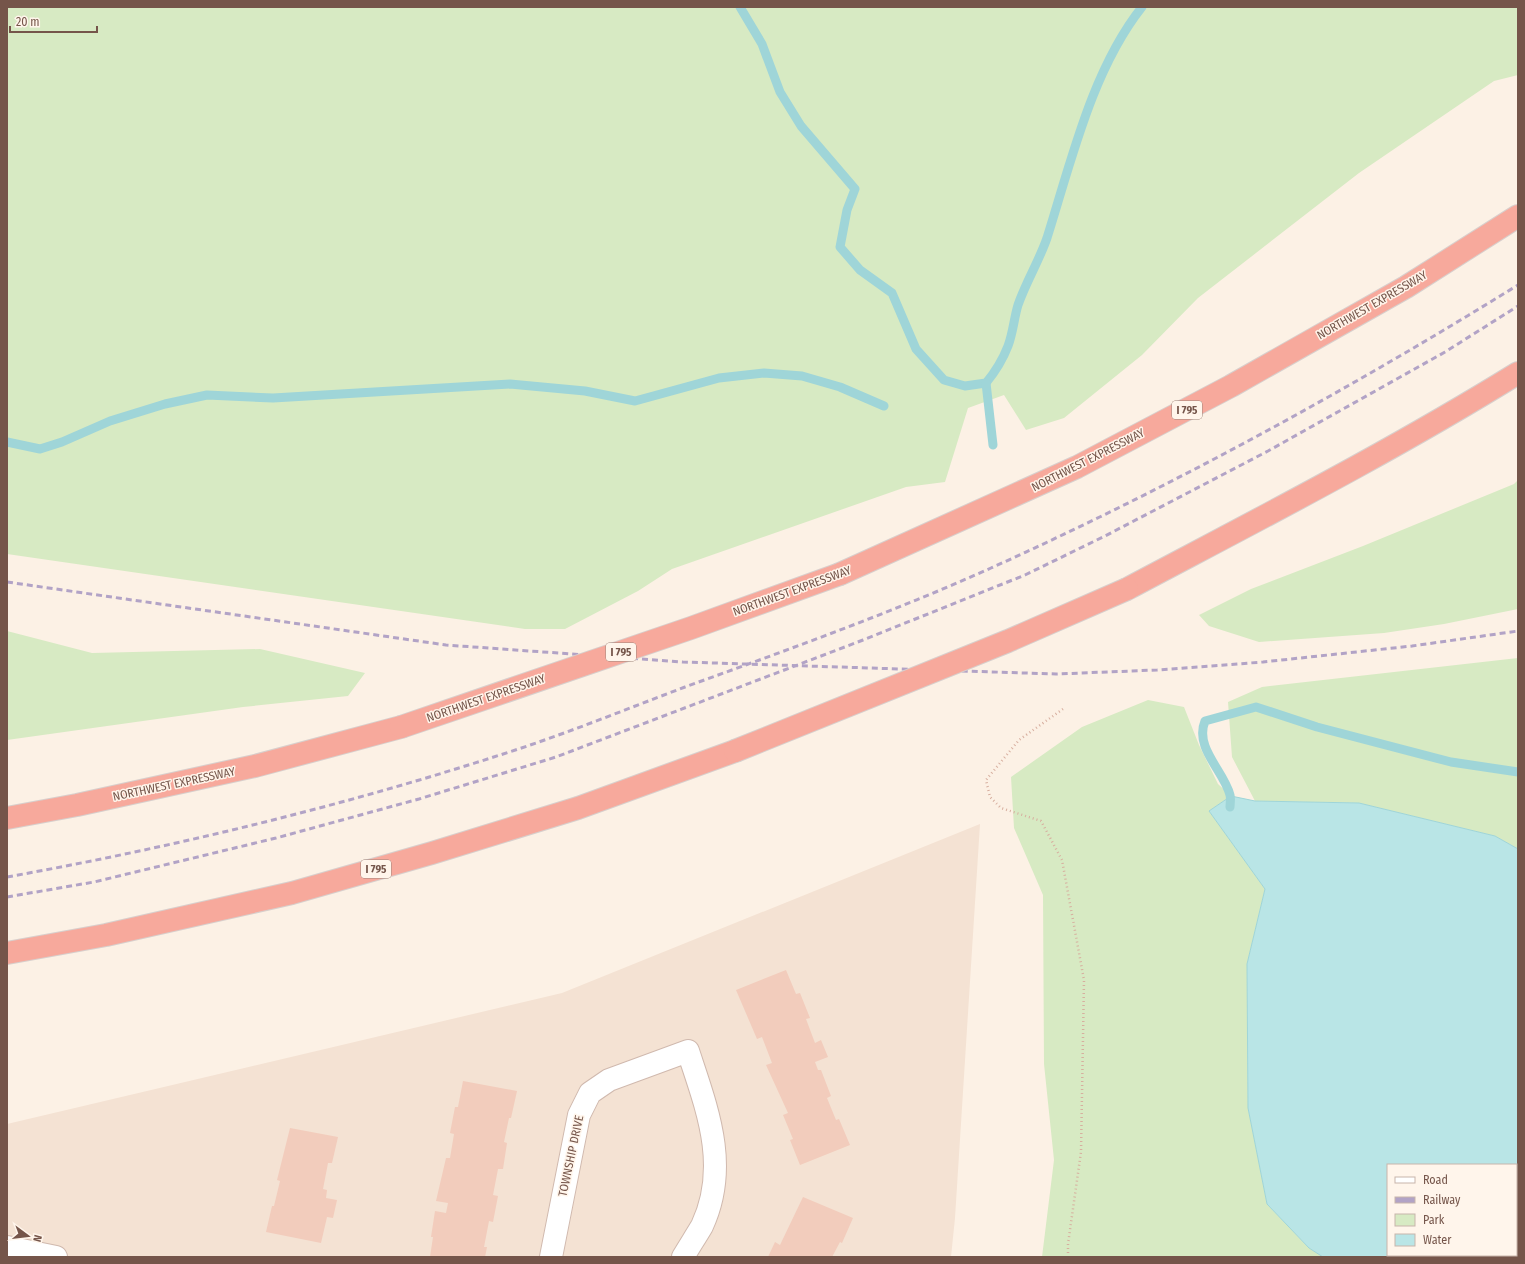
<svg xmlns="http://www.w3.org/2000/svg" width="1525" height="1264" font-family="'Fira Sans Condensed',sans-serif">
	<style>
		.residential { fill: #f4e2d3 }
		.green { fill: #d7eac3 }
		.water { fill: #b9e5e6; stroke: #9fd5d8; fill-rule: evenodd }
		.lines { fill: none; stroke-linecap: round; stroke-linejoin: round }
		.stream { stroke: #9fd5d8; stroke-width: 9 }
		.building { fill: #f2ccbc }
		.minor-casing { stroke: #d0b9ae; stroke-width: 24 }
		.motorway-casing { stroke: #d8cfcc; stroke-width: 24 }
		.path { stroke: #d7af9f; stroke-width: 2.5; stroke-dasharray: 1 3; stroke-linecap: butt }
		.minor { stroke: #fff; stroke-width: 22 }
		.motorway { stroke: #f7a99c; stroke-width: 22 }
		.rail { stroke: #b2a3c6; stroke-width: 3; stroke-dasharray: 6 4; stroke-linecap: butt }
		.motorway-bridge-casing { stroke: #d8cfcc; stroke-width: 24; stroke-linecap: butt }
		.motorway-bridge { stroke: #f7a99c; stroke-width: 22 }
		.labels { text-anchor: middle; dominant-baseline: central; stroke-width: 3; stroke-linejoin: round; paint-order: stroke }
		.shield { fill: #fff5eb; stroke: #9e857a; stroke-width: 1 }
		.shield-label { font-size: 11px; font-weight: bold; fill: #75554a }
		.street-label { font-size: 12px; fill: #75554a; stroke: #fff5eb }
	</style>
	<rect width="100%" height="100%" fill="#fcf1e5"/>
	<!-- residential -->
	<polygon class="residential" points="980,824 955,1218 951,1257 7,1257 7,1124 562,993"/>
	<!-- green -->
	<g class="green">
		<polygon points="7,7 1518,7 1518,75 1494,81 1359,173 1198,298 1142,355 1064,418 1026,430 1004,395 968,408 945,482 906,487 672,569 638,591 565,629 525,629 7,554"/>
		<polygon points="1518,480 1518,609 1444,624 1384,633 1259,642 1209,626 1199,615 1251,589 1363,546 1514,484"/>
		<polygon points="7,631 92,653 260,649 365,673 348,696 243,707 7,740"/>
		<polygon points="1518,658 1518,849 1495,836 1359,803 1255,801 1232,757 1228,702 1262,687"/>
		<polygon points="1148,700 1184,707 1199,745 1218,784 1231,796 1209,811 1265,889 1247,964 1248,1108 1267,1204 1309,1248 1323,1257 1042,1257 1054,1160 1044,1064 1043,895 1014,828 1011,777 1082,727"/>
	</g>
	<!-- water -->
	<path class="water" d="M1231 796 1255 801 1359 803 1495 836 1518 849V1257H1323L1309 1248 1267 1204 1248 1108 1247 964 1265 889 1209 811ZM1388 1165H1516V1255H1388Z"/>
	<g class="lines">
		<!-- stream -->
		<g class="stream">
			<path d="M740 7 762 44 780 92 801 126 855 189 847 210 840 247 860 270 892 293 916 349 944 380 965 386 986 383C995 372 1003 359 1008 346 1013 333 1014 318 1018 305 1026 282 1039 261 1047 238 1071 162 1092 70 1142 7"/>
			<polyline points="986,383 993,445"/>
			<polyline points="7,442 40,449 62,442 110,421 165,404 207,395 273,398 510,384 585,391 635,401 719,378 764,373 802,376 840,387 884,406"/>
			<path d="M1230 807C1230 804 1231 799 1230 795 1224 771 1194 748 1205 721L1256 707 1317 727 1451 762 1518 772"/>
		</g>
	</g>
	<!-- building -->
	<g class="building">
		<polygon points="786,970 796,994 800,993 810,1018 806,1019 815,1043 821,1040 828,1057 815,1062 818,1070 821,1070 831,1096 827,1098 836,1120 839,1119 850,1145 800,1165 790,1140 793,1139 783,1115 788,1113 766,1065 772,1063 762,1037 757,1039 736,990"/>
		<polygon points="463,1081 517,1091 511,1118 509,1118 504,1142 507,1143 503,1169 498,1169 493,1195 498,1196 493,1222 489,1221 484,1247 487,1247 485,1257 430,1257 433,1237 431,1237 435,1211 446,1213 448,1203 436,1201 446,1158 450,1158 454,1134 450,1133 455,1107 458,1107"/>
		<polygon points="290,1128 338,1137 332,1163 328,1163 323,1189 327,1190 326,1198 337,1200 333,1218 327,1217 321,1243 266,1232 272,1206 274,1206 280,1181 277,1180"/>
		<polygon points="803,1197 853,1218 842,1243 840,1242 832,1257 768,1257 775,1242 780,1245"/>
	</g>
	<g class="lines">
		<defs>
			<g id="minor">
				<polyline points="7,1247 56,1257"/>
				<path d="M551 1257 579 1115 590 1093 609 1080 688 1051C707 1109 730 1166 702 1226 696 1236 689 1247 683 1257"/>
			</g>
			<g id="motorway">
				<polyline points="840,574 1077,467 1231,386 1406,287 1518,216"/>
				<path d="M1127 589C1259 519 1392 451 1518 373"/>
				<polyline points="7,818 77,805 255,766 401,727"/>
				<polyline points="7,953 106,935 292,893 432,853 578,808 735,751"/>
			</g>
		</defs>
		<!-- minor casing -->
		<use href="#minor" class="minor-casing"/>
		<!-- motorway casing -->
		<use href="#motorway" class="motorway-casing"/>
		<!-- path -->
		<polyline class="path" points="1063,709 1019,740 986,780 990,797 1001,808 1041,821 1062,860 1084,980 1081,1152 1068,1244 1068,1257"/>
		<!-- minor -->
		<use href="#minor" class="minor"/>
		<!-- motorway -->
		<use href="#motorway" class="motorway"/>
		<!-- rail -->
		<g class="rail">
			<polyline points="7,582 446,645 683,662 1056,674 1157,670 1263,662 1412,646 1518,631"/>
			<path d="M7 877C174 847 339 807 500 755 563 735 624 710 685 687 787 650 891 613 991 568 1173 486 1348 390 1518 285"/>
			<polyline points="7,897 94,882 276,838 419,799 556,757 863,640 1025,575 1105,536 1268,451 1445,352 1518,306"/>
		</g>
		<defs>
			<g id="motorway-bridge">
				<polyline points="401,727 691,628 840,574"/>
				<polyline points="735,751 1008,641 1127,589"/>
			</g>
		</defs>
		<!-- motorway-bridge casing -->
		<use href="#motorway-bridge" class="motorway-bridge-casing"/>
		<!-- motorway-bridge -->
		<use href="#motorway-bridge" class="motorway-bridge"/>
	</g>
	<g class="labels">
		<!-- shield labels -->
		<g class="shield">
			<rect x="1172" y="401" width="30" height="18" rx="3"/>
			<rect x="606" y="643" width="30" height="18" rx="3"/>
			<rect x="361" y="860" width="30" height="18" rx="3"/>
		</g>
		<g class="shield-label">
			<text x="1187" y="410">I 795</text>
			<text x="621" y="652">I 795</text>
			<text x="376" y="869">I 795</text>
		</g>
		<!-- street labels -->
		<g class="street-label">
			<text transform="translate(1372 305) rotate(-30)">NORTHWEST EXPRESSWAY</text>
			<text transform="translate(1088 460) rotate(-27)">NORTHWEST EXPRESSWAY</text>
			<text transform="translate(792 591) rotate(-20)">NORTHWEST EXPRESSWAY</text>
			<text transform="translate(486 698) rotate(-19)">NORTHWEST EXPRESSWAY</text>
			<text transform="translate(174 784) rotate(-12)">NORTHWEST EXPRESSWAY</text>
			<text transform="translate(571 1156) rotate(-78)">TOWNSHIP DRIVE</text>
		</g>
	</g>
	<!-- border -->
	<rect width="1525" height="1264" fill="none" stroke="#75554a" stroke-width="16"/>
	<!-- legend -->
	<rect x="1387" y="1164" width="130" height="92" fill="#fff5eb" stroke="#c8b5ab"/>
	<rect x="1395" y="1177" width="20" height="6" fill="#ffffff" stroke="#c8b5ab"/>
	<text x="1423" y="1184" font-size="12" fill="#75554a">Road</text>
	<rect x="1395" y="1197" width="20" height="6" fill="#b2a3c6" stroke="#c8b5ab"/>
	<text x="1423" y="1204" font-size="12" fill="#75554a">Railway</text>
	<rect x="1395" y="1214" width="20" height="12" fill="#d7eac3" stroke="#c8b5ab"/>
	<text x="1423" y="1224" font-size="12" fill="#75554a">Park</text>
	<rect x="1395" y="1234" width="20" height="12" fill="#b9e5e6" stroke="#c8b5ab"/>
	<text x="1423" y="1244" font-size="12" fill="#75554a">Water</text>
	<!-- north arrow -->
	<g transform="translate(28 1236) rotate(105)" stroke="#fff5eb" stroke-width="3" paint-order="stroke">
	<path d="M0-3L7 15L0 10L-7 15Z" fill="#75554a"/>
	<text y="-6" font-size="11" font-weight="bold" text-anchor="middle" fill="#75554a">N</text>
	</g>
	<!-- scale -->
	<path d="M10 26v6h87v-6" fill="none" stroke="#75554a" stroke-width="2"/>
	<text x="16" y="26" font-size="12" fill="#75554a" stroke="#fff5eb" stroke-width="3" paint-order="stroke">20 m</text>
</svg>
